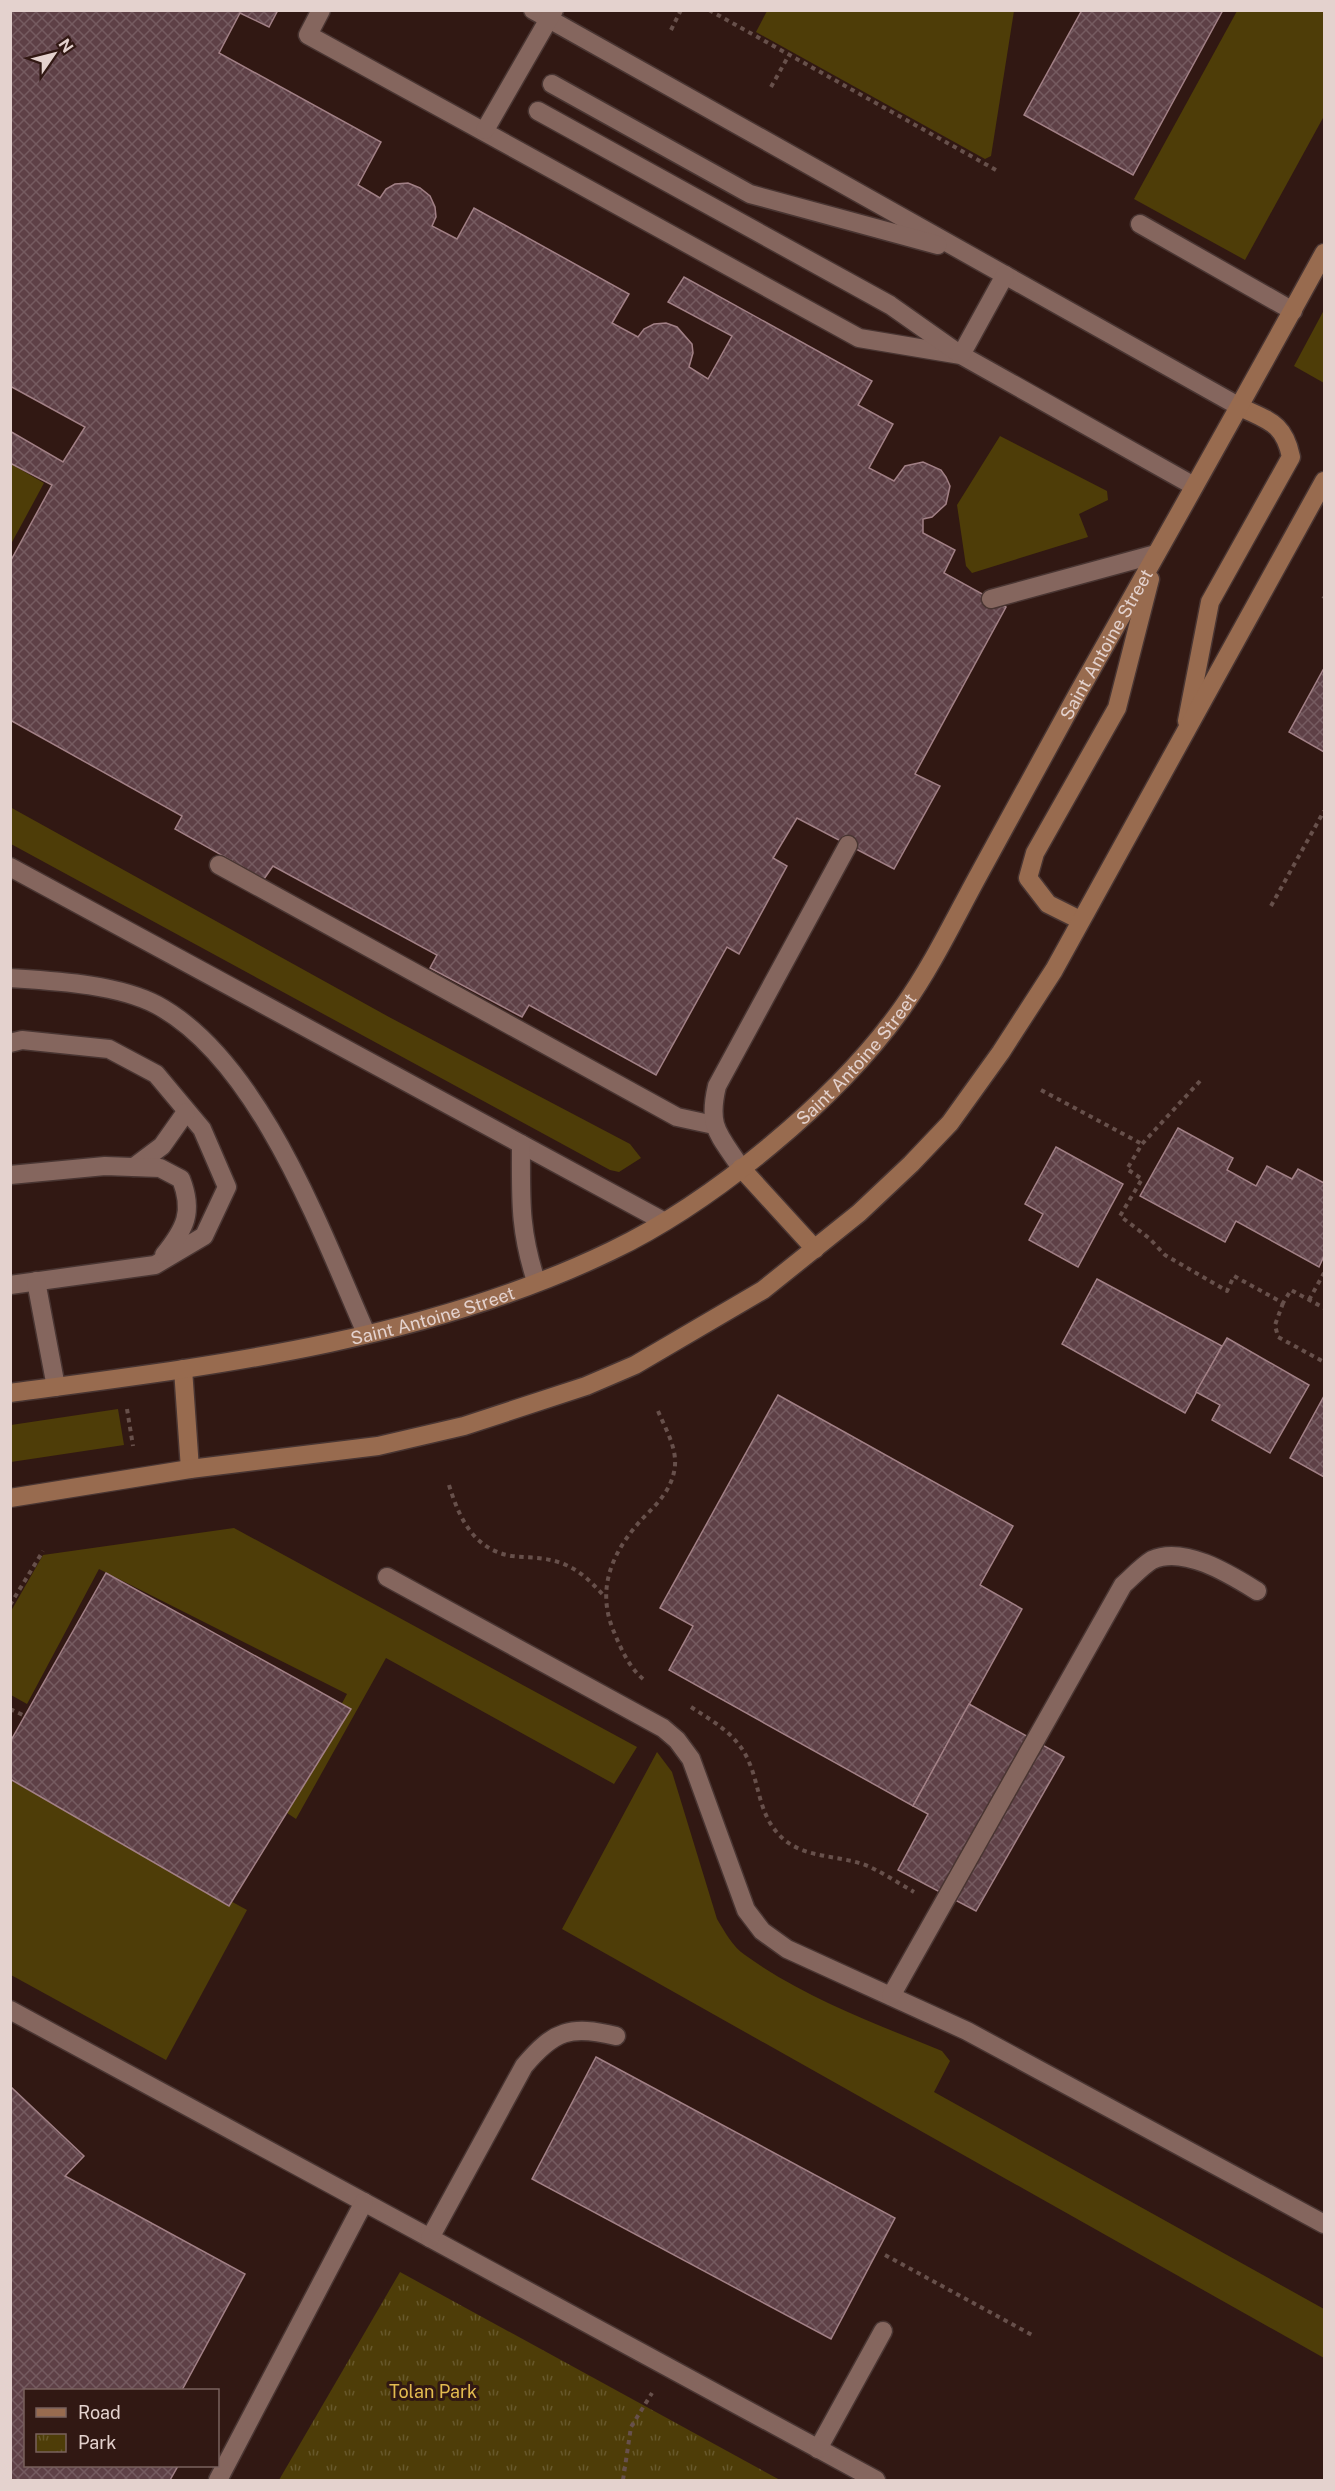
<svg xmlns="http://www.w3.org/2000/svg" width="1335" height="2491" font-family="'Public Sans',sans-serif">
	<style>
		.green { fill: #4e3d08 }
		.park { fill: url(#park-tufts) }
		.building { fill: url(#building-cross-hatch); stroke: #a28086; stroke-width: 1.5 }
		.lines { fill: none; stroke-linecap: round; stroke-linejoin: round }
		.lane-casing { stroke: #493532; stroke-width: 21 }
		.secondary-casing { stroke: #493532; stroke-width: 21 }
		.path { stroke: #67504b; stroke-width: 4; stroke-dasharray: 4.5 4.5; stroke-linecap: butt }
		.lane { stroke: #85665e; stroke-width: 18 }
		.secondary { stroke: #986b4f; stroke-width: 18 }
		.labels { text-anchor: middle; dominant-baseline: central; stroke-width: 6; stroke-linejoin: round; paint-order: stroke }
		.street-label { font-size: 18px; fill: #e4d2ce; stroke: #311813 }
		.park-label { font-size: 18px; fill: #e3bb4f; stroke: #311813 }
	</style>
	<defs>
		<pattern id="park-tufts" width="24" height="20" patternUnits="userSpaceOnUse" patternTransform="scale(1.5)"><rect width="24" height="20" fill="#4e3d08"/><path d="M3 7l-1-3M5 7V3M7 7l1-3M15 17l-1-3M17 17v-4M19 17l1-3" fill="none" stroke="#67582b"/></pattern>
		<pattern id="building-cross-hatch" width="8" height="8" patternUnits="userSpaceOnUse" patternTransform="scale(1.5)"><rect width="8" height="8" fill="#5e4046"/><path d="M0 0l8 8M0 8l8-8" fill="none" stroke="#755b60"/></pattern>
	</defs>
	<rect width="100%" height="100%" fill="#311813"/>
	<!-- green -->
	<g class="green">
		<polygon points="767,11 1014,11 991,156 985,159 756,32"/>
		<polygon points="1237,11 1324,11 1324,116 1245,260 1134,199"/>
		<polygon points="1324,310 1324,383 1294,366"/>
		<polygon points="1000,436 1107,491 1108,500 1079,514 1088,537 972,573 966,566 957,505"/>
		<polygon points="11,464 44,483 11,544"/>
		<polygon points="10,807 389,1017 630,1144 641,1158 619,1172 610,1170 11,844"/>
		<polygon points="118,1409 124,1445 11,1462 11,1425"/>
		<polygon points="234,1528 637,1747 614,1784 386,1658 296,1819 284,1811 347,1694 99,1569 27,1704 11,1695 11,1611 43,1555"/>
		<path d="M657 1752 672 1772 717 1919C725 1932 732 1946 745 1955 803 1997 876 2024 942 2051L950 2061 934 2092 1324 2309V2358L562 1929Z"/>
		<polygon points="10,1780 247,1910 166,2060 11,1975"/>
	</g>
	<!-- park -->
	<polygon class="park" points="400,2272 780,2480 279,2480"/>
	<!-- building -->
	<g class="building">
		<polygon points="10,10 278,10 269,27 240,13 219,53 381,142 358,185 380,198 386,189 395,184 408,183 420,188 430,196 435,207 436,217 432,226 457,239 474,208 629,294 612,323 638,337 644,329 654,324 666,323 677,327 692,344 693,353 689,367 708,379 732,336 668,302 684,277 872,381 858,405 893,424 869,468 894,481 905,466 923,462 941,470 946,477 950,486 946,504 932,517 923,519 923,533 955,550 944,573 1006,607 915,774 940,786 894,869 797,818 773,858 787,866 739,954 727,947 656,1075 529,1005 522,1017 430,968 437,955 273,866 264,879 175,829 182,816 10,720 10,562 52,485 10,463 10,431 63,462 85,427 10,386"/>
		<polygon points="1082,10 1223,10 1133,175 1024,115"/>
		<polygon points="1323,670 1324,671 1324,752 1289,732"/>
		<polygon points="1178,1128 1233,1158 1227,1170 1256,1186 1267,1166 1292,1179 1298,1169 1324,1183 1324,1256 1319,1267 1236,1221 1225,1242 1140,1196"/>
		<polygon points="1056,1147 1123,1184 1078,1267 1029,1240 1043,1214 1025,1204"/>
		<polygon points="1097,1279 1222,1346 1185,1413 1062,1344"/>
		<polygon points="1227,1338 1309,1385 1270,1453 1212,1420 1220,1405 1196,1392"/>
		<polygon points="778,1395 1013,1526 980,1585 1022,1609 913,1806 669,1670 693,1626 660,1608"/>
		<polygon points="1324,1396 1324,1477 1290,1458"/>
		<polygon points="106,1573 351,1709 229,1906 10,1779 10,1742"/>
		<polygon points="969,1704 1064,1757 976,1911 898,1870 928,1814 913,1806"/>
		<polygon points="596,2057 895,2218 831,2339 532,2179"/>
		<polygon points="10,2086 84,2156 65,2176 245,2274 182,2390 26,2390 26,2466 178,2466 170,2480 10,2480"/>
	</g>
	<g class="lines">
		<defs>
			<g id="lane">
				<polyline points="321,10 308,35 859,338 961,355 1194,486"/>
				<polyline points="533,10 1240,407"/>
				<polyline points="552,84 750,194 938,245"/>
				<polyline points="538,111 890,305 961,355 1005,275"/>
				<polyline points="485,130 554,10"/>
				<polyline points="1140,224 1293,311"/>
				<polyline points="991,599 1156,554"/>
				<polyline points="219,865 677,1117 714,1125"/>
				<polyline points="10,867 663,1221"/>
				<path d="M10 978C55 981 117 984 157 1005 259 1060 321 1231 366 1333"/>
				<polyline points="10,1043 22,1040 109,1049 156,1074 202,1129 227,1187 204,1236 155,1265 10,1285"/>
				<path d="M521 1144C521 1198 519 1229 536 1281"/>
				<polyline points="134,1167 162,1146 186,1112"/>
				<path d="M741 1168C719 1134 707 1128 717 1086L848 845"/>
				<path d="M10 1175 105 1166 160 1168 181 1179C194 1212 185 1229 164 1255"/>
				<polyline points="36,1281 56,1387"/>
				<polyline points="387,1577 663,1728 677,1740 691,1759 746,1910 762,1931 787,1949 967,2031 1324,2224"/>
				<path d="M891 1996 1123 1585C1132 1577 1142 1566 1152 1560 1184 1545 1231 1575 1257 1591"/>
				<polyline points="10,2010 876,2480"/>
				<path d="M430 2238 524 2066C554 2030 571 2025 616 2036"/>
				<polyline points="818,2449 883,2331"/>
				<polyline points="218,2480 364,2202"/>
			</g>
			<g id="secondary">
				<path d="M1187 721 1210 602 1291 457C1284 423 1269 421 1240 407"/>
				<polyline points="1080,920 1048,904 1028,878 1035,853 1117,708 1150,579"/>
				<polyline points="741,1168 815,1249"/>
				<polyline points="183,1369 190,1469"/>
				<path id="s1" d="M10 1393C213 1366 424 1341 611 1251 713 1202 838 1099 903 1007 932 966 954 920 978 876 1011 816 1044 755 1077 695 1160 548 1243 401 1324 253"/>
				<polyline points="10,1498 190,1469 378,1446 464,1426 586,1386 635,1365 763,1290 859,1213 911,1164 950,1123 1001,1052 1054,970 1324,481"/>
			</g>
		</defs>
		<!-- lane casing -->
		<use href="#lane" class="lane-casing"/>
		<!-- secondary casing -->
		<use href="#secondary" class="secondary-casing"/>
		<!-- path -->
		<g class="path">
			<polyline points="709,10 996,170"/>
			<polyline points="671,30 681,10"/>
			<polyline points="771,87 789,55"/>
			<polyline points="1323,596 1324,597"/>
			<polyline points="1271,906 1324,811"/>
			<polyline points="1200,1081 1142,1144 1127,1169 1142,1179 1120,1216 1149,1238 1165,1255 1227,1291 1234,1276 1283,1303 1291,1290 1324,1308"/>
			<polyline points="1041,1090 1142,1144"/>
			<polyline points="1309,1300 1324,1273"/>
			<polyline points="1283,1303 1275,1325 1278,1337 1324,1362"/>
			<polyline points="127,1409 133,1446"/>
			<path d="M449 1485C459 1518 474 1550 512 1556 530 1558 549 1557 566 1565 582 1572 593 1584 605 1597"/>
			<polyline points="10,1605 43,1551"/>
			<path d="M643 1679C629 1667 621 1649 614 1632 595 1588 613 1550 644 1517 657 1504 670 1491 674 1472 679 1451 666 1430 658 1411"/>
			<path d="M691 1707C714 1722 738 1735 749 1762 759 1785 759 1810 775 1830 798 1861 839 1853 870 1867 885 1874 900 1884 914 1892"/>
			<polyline points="10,1709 25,1716"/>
			<polyline points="885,2255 1032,2335"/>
			<polyline points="623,2480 631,2427 652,2393"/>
		</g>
		<!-- lane -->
		<use href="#lane" class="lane"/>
		<!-- secondary -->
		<use href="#secondary" class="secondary"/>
	</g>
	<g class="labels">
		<!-- street labels -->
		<g class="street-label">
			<text stroke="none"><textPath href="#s1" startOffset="1420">Saint Antoine Street</textPath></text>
			<text stroke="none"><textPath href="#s1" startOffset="934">Saint Antoine Street</textPath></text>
			<text stroke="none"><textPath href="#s1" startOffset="430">Saint Antoine Street</textPath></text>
		</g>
		<!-- park labels -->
		<g class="park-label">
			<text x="433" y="2391">Tolan Park</text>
		</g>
	</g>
	<!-- border -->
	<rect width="1335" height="2491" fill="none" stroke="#e4d2ce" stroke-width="24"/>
	<!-- legend -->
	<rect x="24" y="2389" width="195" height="78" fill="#311813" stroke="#79625e" stroke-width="1.5"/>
	<rect x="36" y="2408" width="30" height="9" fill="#986b4f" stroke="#79625e" stroke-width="1.5"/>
	<text x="78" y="2419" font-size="18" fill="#e4d2ce">Road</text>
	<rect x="36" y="2434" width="30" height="18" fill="url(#park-tufts)" stroke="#79625e" stroke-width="1.5"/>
	<text x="78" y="2449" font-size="18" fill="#e4d2ce">Park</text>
	<!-- north arrow -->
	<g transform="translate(54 54) rotate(55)" stroke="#311813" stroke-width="4.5" paint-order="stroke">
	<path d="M0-4.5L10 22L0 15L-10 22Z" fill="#e4d2ce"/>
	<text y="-9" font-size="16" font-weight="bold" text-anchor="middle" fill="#e4d2ce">N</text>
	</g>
</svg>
